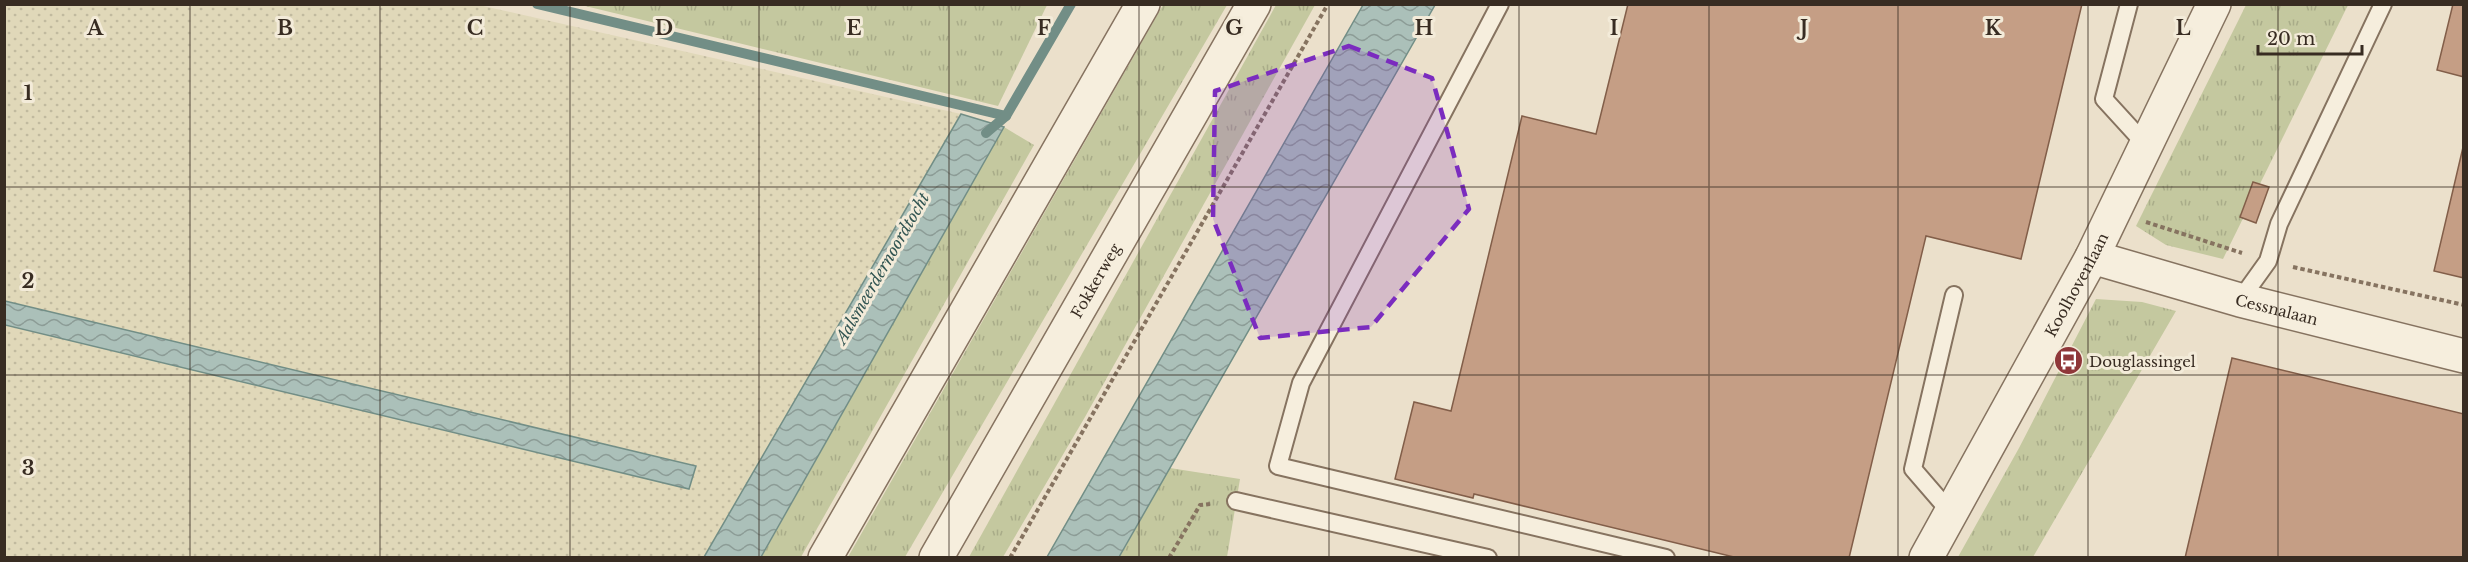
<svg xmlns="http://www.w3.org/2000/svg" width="2468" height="562" font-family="'Libre Baskerville',serif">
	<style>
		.farmland { fill: url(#farmland-dots) }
		.grass { fill: url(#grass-tufts) }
		.water { fill: url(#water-waves); stroke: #728e86; stroke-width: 1.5 }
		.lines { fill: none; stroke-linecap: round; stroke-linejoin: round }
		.stream { stroke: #728e86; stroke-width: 10 }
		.building { fill: #c59e85; stroke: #825e49; stroke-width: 1.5 }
		.service-casing { stroke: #867360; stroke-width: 20 }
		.minor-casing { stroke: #867360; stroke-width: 36 }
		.path { stroke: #867360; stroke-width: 4; stroke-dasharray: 4.5 3; stroke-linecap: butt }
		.service { stroke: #f6eedd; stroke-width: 16 }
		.minor { stroke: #f6eedd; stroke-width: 33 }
		.marked { fill: #7b2cbf; fill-opacity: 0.2; stroke: #7b2cbf; stroke-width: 4.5; stroke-dasharray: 12 8; stroke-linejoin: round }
		.grid { fill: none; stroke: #382c22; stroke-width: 1.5; stroke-opacity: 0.55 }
		.labels { text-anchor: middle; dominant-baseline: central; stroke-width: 6; stroke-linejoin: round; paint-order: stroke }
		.street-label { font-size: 15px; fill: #382c22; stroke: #f3ebd9 }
		.poi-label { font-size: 15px; fill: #382c22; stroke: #f3ebd9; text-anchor: start }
		.water-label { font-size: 16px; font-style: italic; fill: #335653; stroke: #f3ebd9 }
		.grid-label { font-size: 20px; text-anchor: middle; font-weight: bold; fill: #382c22; stroke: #f3ebd9; stroke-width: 6; stroke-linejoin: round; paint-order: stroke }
	</style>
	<defs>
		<pattern id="farmland-dots" width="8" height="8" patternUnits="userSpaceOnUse" patternTransform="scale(1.5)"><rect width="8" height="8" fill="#e0d8b9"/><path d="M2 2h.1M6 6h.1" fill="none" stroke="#c1ba9f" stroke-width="1.8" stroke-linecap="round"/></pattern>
		<pattern id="grass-tufts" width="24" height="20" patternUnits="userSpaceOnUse" patternTransform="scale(1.5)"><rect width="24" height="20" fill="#c4c89f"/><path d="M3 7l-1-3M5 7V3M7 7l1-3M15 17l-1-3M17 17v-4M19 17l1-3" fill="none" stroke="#a9ac89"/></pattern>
		<pattern id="water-waves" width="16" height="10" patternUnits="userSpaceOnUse" patternTransform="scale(1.5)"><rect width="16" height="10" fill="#abc0b9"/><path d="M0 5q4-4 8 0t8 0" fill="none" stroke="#8c9c96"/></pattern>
	</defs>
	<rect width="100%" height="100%" fill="#ebe0cb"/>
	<!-- farmland -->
	<polygon class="farmland" points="5,5 479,5 961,114 704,557 5,557 5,325 689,489 696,466 5,301"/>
	<!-- grass -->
	<g class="grass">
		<polygon points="581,5 1047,4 1047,5 998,106"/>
		<polygon points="1163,5 1227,5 905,557 848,557"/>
		<polygon points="1276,5 1315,5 1085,417 1003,557 969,557"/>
		<polygon points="2246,5 2348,5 2223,259 2166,245 2136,226"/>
		<polygon points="1004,127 1034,145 801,557 761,558"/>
		<polygon points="2096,299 2142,302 2176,311 2033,557 1958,557 2019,448"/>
		<polygon points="1170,468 1240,479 1227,557 1119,558"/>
	</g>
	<!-- water -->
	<g class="water">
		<polygon points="1363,5 1435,5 1119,557 1047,557"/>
		<polygon points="961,114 1004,127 761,557 704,557"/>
		<polygon points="5,301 696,466 689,489 5,325"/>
	</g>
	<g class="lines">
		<!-- stream -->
		<g class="stream">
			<polyline points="537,4 1006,116"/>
			<polyline points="986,133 1006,116 1071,4"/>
		</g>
	</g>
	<!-- building -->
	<g class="building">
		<polygon points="1628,4 2082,4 2021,259 1926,236 1849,558 1738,558 1474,494 1473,498 1395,479 1414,402 1451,411 1522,116 1596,134"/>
		<polygon points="2453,4 2464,4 2464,77 2437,70"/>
		<polygon points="2464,143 2464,278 2434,271"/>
		<polygon points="2253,182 2269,187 2256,223 2240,217"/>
		<polygon points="2232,358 2464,414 2464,558 2185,558"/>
	</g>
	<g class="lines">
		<defs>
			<g id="service">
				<polyline points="1500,4 1301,383 1278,466 1666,558"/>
				<polyline points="2129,4 2104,99 2146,145"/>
				<polyline points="2240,300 2268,261 2279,224 2383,4"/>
				<polyline points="1236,501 1488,558"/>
				<polyline points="1951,513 1913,469 1954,295"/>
			</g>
			<g id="minor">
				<path id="s1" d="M2092 257 2240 300 2464 356"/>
				<polyline points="825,558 1143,4"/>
				<path id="s2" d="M936 558 1254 4"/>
				<path id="s3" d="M1926 558 2092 257 2214 4"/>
			</g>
		</defs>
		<!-- service casing -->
		<use href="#service" class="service-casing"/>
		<!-- minor casing -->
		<use href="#minor" class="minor-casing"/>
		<!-- path -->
		<g class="path">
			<polyline points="2146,222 2242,253"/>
			<polyline points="2293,267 2464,305"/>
			<polyline points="1010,558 1328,4"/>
			<polyline points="1169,558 1200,505 1210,504"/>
		</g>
		<!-- service -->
		<use href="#service" class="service"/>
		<!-- minor -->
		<use href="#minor" class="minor"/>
	</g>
	<!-- marked area -->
	<path class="marked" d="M1349 46 1432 78 1469 209 1371 327 1260 338 1213 219 1215 91Z"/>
	<!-- grid -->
	<path class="grid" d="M190 4V558M380 4V558M570 4V558M759 4V558M949 4V558M1139 4V558M1329 4V558M1519 4V558M1709 4V558M1898 4V558M2088 4V558M2278 4V558M4 187H2464M4 375H2464"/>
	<!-- icons -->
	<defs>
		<symbol id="bus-disc" viewBox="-11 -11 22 22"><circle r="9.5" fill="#8f3739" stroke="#f3ebd9"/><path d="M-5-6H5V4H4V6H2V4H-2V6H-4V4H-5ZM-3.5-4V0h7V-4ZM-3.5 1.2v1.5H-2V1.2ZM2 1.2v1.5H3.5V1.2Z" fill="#fff"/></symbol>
	</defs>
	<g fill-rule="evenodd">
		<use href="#bus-disc" x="2052" y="344" width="33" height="33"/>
	</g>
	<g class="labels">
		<!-- street labels -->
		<g class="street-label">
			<text stroke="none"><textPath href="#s2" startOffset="320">Fokkerweg</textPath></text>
			<text stroke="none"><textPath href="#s3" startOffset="312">Koolhovenlaan</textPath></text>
			<text stroke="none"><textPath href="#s1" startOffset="192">Cessnalaan</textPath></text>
		</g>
		<!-- poi labels -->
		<g class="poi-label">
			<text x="2089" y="361">Douglassingel</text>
		</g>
		<!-- water labels -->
		<g class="water-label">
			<text transform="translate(882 268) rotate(-60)">Aalsmeerdernoordtocht</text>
		</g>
	</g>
	<g class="grid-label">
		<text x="95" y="35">A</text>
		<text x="285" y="35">B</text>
		<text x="475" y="35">C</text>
		<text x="664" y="35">D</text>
		<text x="854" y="35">E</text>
		<text x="1044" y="35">F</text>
		<text x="1234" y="35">G</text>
		<text x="1424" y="35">H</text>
		<text x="1614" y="35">I</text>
		<text x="1804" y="35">J</text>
		<text x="1993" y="35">K</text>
		<text x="2183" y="35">L</text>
		<text x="28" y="100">1</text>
		<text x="28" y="288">2</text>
		<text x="28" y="475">3</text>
	</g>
	<!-- border -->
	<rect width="2468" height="562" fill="none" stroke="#382c22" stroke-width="12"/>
	<!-- scale -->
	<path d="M2258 45v9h104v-9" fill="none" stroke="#382c22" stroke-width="3"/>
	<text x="2267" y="45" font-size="18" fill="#382c22" stroke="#f3ebd9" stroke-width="4.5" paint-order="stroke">20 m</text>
</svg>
